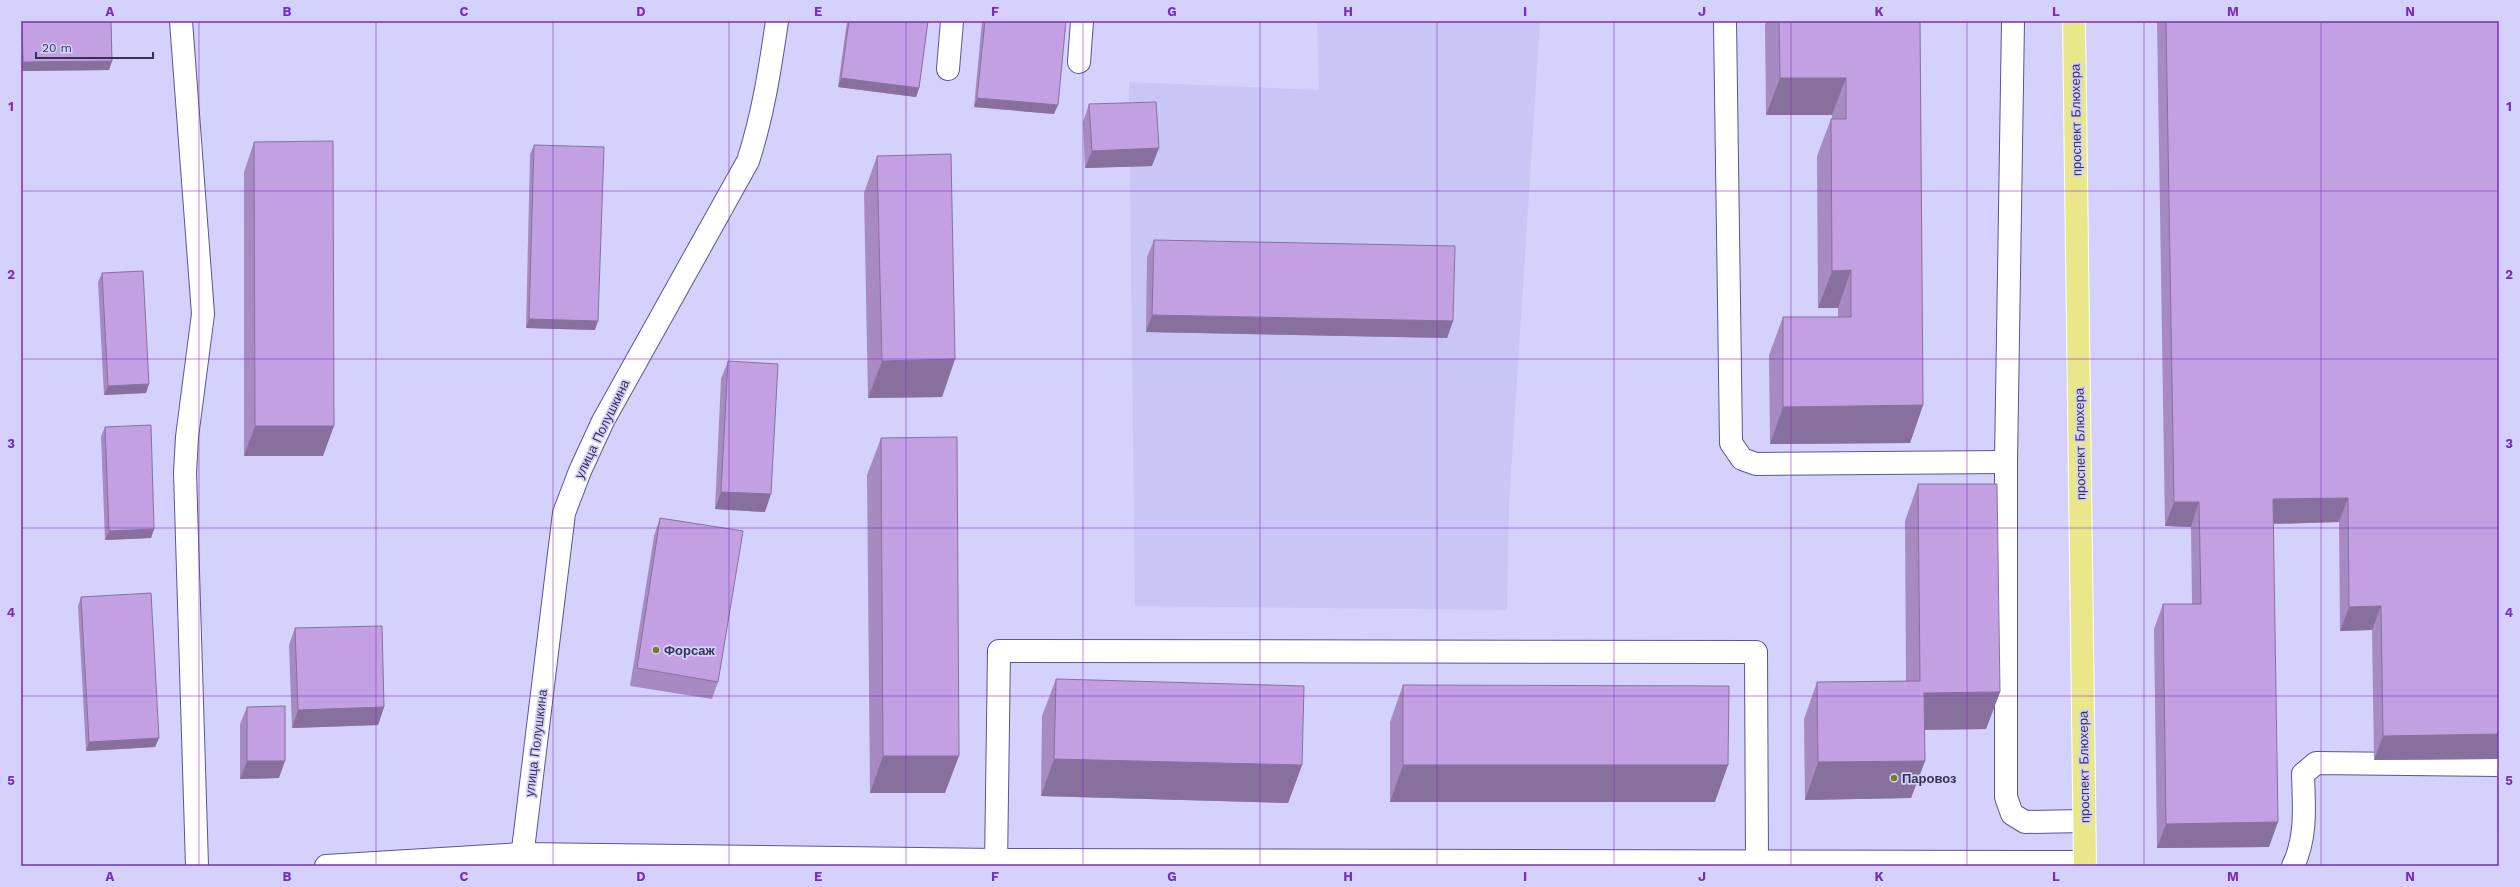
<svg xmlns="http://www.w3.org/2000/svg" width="2520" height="887" font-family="'Work Sans',sans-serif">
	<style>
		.built { fill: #c9c5f5 }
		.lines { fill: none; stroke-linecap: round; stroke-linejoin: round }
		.minor-casing { stroke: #5c5493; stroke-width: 24 }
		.major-casing { stroke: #fff; stroke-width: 24 }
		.minor { stroke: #fff; stroke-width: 22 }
		.major { stroke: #e9e78a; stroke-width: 22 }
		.wall { fill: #a88ac2 }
		.shaded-wall { fill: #88709e }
		.building { fill: #c3a0e2; stroke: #88709e }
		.grid { fill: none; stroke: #7b2cbf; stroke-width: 1; stroke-opacity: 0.55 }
		.poi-dot { fill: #7b7920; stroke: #d4d1fc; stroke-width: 1.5 }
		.labels { text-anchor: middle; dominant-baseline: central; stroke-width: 3.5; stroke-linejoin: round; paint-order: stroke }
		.street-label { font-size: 13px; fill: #363350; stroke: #d4d1fc }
		.poi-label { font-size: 13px; font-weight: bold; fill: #363350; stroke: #d4d1fc; text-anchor: start }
		.neatline { fill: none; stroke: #7b2cbf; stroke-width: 1.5 }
		.grid-label { font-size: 13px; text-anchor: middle; font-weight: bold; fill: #7b2cbf }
	</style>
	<rect width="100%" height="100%" fill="#d4d1fc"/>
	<!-- built -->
	<polygon class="built" points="1317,21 1540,21 1509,504 1507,610 1135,606 1129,82 1319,90"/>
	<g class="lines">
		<defs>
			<g id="minor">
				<polyline points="181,21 203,314 187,437 185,473 197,866"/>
				<polyline points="1725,21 1731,443 1742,459 1756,464 2006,462"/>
				<polyline points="2013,21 2006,462 2006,797 2012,814 2025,822 2084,821"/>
				<polyline points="1079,62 1082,21"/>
				<polyline points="948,69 952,21"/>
				<polyline points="326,866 522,854 996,860 2085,862"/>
				<path d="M521 866 564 513 580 471 603 421 748 161C763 115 770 69 777 21"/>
				<polyline points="996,866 999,651 1756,652 1757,861"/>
				<path d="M2293 866C2307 837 2304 805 2303 774L2316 763 2499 765"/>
			</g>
			<polyline id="major" points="2074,21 2085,866"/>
		</defs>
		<!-- minor casing -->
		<use href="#minor" class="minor-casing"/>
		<!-- major casing -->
		<use href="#major" class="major-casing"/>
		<!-- minor -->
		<use href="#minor" class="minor"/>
		<!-- major -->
		<use href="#major" class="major"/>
	</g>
	<!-- wall -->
	<g class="wall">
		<polygon points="21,21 111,21 112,61 109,70 21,71"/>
		<polygon points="847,21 928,21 919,88 916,97 838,87"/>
		<polygon points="982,21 1066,21 1054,114 974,107"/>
		<polygon points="1766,21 1920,21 1923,405 1910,443 1770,444 1769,355 1783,317 1838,317 1838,308 1818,308 1817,156 1831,119 1832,119 1832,115 1766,115 1765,25"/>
		<polygon points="2157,21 2499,21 2499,759 2374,760 2372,630 2340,631 2339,522 2274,524 2269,847 2157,848 2154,629 2163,604 2192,604 2191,527 2165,526"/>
		<polygon points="1089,104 1152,166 1085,168 1083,122"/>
		<polygon points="254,142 323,456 244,456 244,172"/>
		<polygon points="534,145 595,330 526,328 530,154"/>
		<polygon points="877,156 955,359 942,397 868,398 864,193"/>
		<polygon points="1154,240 1453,321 1447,338 1146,332 1147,257"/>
		<polygon points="102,273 146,393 104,395 98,282"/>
		<polygon points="728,361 765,512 715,509 721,379"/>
		<polygon points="105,427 154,529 151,538 105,540 101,436"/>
		<polygon points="881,438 945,793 870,793 867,475"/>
		<polygon points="1918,484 2000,692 1986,729 1924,730 1925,761 1911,798 1805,800 1804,719 1817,682 1906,681 1905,521"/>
		<polygon points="660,518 718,682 712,699 630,686 654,536"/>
		<polygon points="81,597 159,738 155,747 86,751 78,606"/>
		<polygon points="295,628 384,707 378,725 292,728 289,645"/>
		<polygon points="1056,679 1302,765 1288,803 1041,796 1042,716"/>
		<polygon points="1403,685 1715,802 1390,802 1390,722"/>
		<polygon points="247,707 279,778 240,779 240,724"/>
		<polygon points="2499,768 2499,866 2498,866 2497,772"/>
	</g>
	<!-- shaded-wall -->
	<g class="shaded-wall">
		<polygon points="112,61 109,70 21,71 21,67 23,62"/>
		<polygon points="841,78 919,88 916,97 838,87"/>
		<polygon points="1780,78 1846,78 1832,115 1766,115"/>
		<polygon points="977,98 1058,105 1054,114 974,107"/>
		<polygon points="1159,148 1152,166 1085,168 1092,151"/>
		<polygon points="1851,270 1838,308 1818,308 1832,271"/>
		<polygon points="1152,315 1453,321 1447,338 1146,332"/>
		<polygon points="529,319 598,321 595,330 526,328"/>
		<polygon points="955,359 942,397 868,398 882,361"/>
		<polygon points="149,384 146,393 104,395 108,386"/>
		<polygon points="1923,405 1910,443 1770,444 1783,407"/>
		<polygon points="255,426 334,426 323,456 244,456"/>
		<polygon points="721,492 771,494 765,512 715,509"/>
		<polygon points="2348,498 2339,522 2264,524 2273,499"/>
		<polygon points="2174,502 2199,502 2191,527 2165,526"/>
		<polygon points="154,529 151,538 105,540 109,531"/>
		<polygon points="2381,606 2372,630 2340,631 2349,607"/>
		<polygon points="2000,692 1986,729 1910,730 1924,693"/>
		<polygon points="384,707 378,725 292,728 298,710"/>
		<polygon points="2499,734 2499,759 2374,760 2383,736"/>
		<polygon points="159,738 155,747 86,751 89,742"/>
		<polygon points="883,756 959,756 945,793 870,793"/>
		<polygon points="1054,759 1302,765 1288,803 1041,796"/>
		<polygon points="247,761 285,761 279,778 240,779"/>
		<polygon points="1925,761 1911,798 1805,800 1818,762"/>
		<polygon points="1403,765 1728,765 1715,802 1390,802"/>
		<polygon points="2278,822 2269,847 2157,848 2166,824"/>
	</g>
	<!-- building -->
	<g class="building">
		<polygon points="22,21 111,21 112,61 23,62"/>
		<polygon points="849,21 928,21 919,88 841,78"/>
		<polygon points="985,21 1066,21 1058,105 977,98"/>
		<polygon points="1779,21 1920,21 1923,405 1783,407 1783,317 1851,317 1851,270 1832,271 1831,119 1846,119 1846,78 1780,78"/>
		<polygon points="2166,21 2499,21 2499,734 2383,736 2381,606 2349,607 2348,498 2273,499 2278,822 2166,824 2163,604 2201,604 2199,502 2174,502"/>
		<polygon points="1156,102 1159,148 1092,151 1089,104"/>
		<polygon points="333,141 334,426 255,426 254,142"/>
		<polygon points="534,145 604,147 598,321 529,319"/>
		<polygon points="951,154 955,359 882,361 877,156"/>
		<polygon points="1154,240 1455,246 1453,321 1152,315"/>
		<polygon points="143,271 149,384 108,386 102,273"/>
		<polygon points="728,361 778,364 771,494 721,492"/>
		<polygon points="151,425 154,529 109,531 105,427"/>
		<polygon points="957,437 959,756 883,756 881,438"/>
		<polygon points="1918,484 1997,484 2000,692 1924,693 1925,761 1818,762 1817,682 1920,681"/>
		<polygon points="660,518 743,531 718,682 637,668"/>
		<polygon points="151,593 159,738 89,742 81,597"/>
		<polygon points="382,626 384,707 298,710 295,628"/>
		<polygon points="1056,679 1304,686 1302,765 1054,759"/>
		<polygon points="1403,685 1729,686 1728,765 1403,765"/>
		<polygon points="285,706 285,761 247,761 247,707"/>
	</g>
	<!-- grid -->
	<path class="grid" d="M199 21V866M376 21V866M553 21V866M729 21V866M906 21V866M1083 21V866M1260 21V866M1437 21V866M1614 21V866M1791 21V866M1967 21V866M2144 21V866M2321 21V866M21 191H2499M21 359H2499M21 528H2499M21 696H2499"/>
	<!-- markers -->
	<g class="poi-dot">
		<circle cx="656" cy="650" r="4"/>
		<circle cx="1894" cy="778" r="4"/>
	</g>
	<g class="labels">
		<!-- street labels -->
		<g class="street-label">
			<text transform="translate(2076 120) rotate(-91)">проспект Блюхера</text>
			<text transform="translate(602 429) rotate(-64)">улица Полушкина</text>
			<text transform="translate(2080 444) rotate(-91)">проспект Блюхера</text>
			<text transform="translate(536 743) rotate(-83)">улица Полушкина</text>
			<text transform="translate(2084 767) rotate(-91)">проспект Блюхера</text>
		</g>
		<!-- poi labels -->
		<g class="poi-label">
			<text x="664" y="650">Форсаж</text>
			<text x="1902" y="778">Паровоз</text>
		</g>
	</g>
	<!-- border -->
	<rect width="2520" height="887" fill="none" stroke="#d4d1fc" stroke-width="44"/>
	<!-- scale -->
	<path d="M36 52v6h117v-6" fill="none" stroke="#363350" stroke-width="2"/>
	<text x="42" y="52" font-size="12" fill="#363350" stroke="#d4d1fc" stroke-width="3" paint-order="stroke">20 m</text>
	<rect x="22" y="22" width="2476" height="843" class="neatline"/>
	<g class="grid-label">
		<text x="110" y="16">A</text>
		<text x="287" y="16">B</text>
		<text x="464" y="16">C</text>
		<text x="641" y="16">D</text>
		<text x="818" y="16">E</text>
		<text x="995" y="16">F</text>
		<text x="1172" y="16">G</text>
		<text x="1348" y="16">H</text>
		<text x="1525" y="16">I</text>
		<text x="1702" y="16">J</text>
		<text x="1879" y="16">K</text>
		<text x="2056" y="16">L</text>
		<text x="2233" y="16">M</text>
		<text x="2410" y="16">N</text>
		<text x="11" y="111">1</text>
		<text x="2509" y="111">1</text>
		<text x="11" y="279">2</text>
		<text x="2509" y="279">2</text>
		<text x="11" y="448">3</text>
		<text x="2509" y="448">3</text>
		<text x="11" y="617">4</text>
		<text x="2509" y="617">4</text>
		<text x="11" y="785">5</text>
		<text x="2509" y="785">5</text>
		<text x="110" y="881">A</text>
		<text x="287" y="881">B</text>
		<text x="464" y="881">C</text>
		<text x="641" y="881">D</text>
		<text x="818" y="881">E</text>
		<text x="995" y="881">F</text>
		<text x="1172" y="881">G</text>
		<text x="1348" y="881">H</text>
		<text x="1525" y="881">I</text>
		<text x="1702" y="881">J</text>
		<text x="1879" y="881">K</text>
		<text x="2056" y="881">L</text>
		<text x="2233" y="881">M</text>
		<text x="2410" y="881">N</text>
	</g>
</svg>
